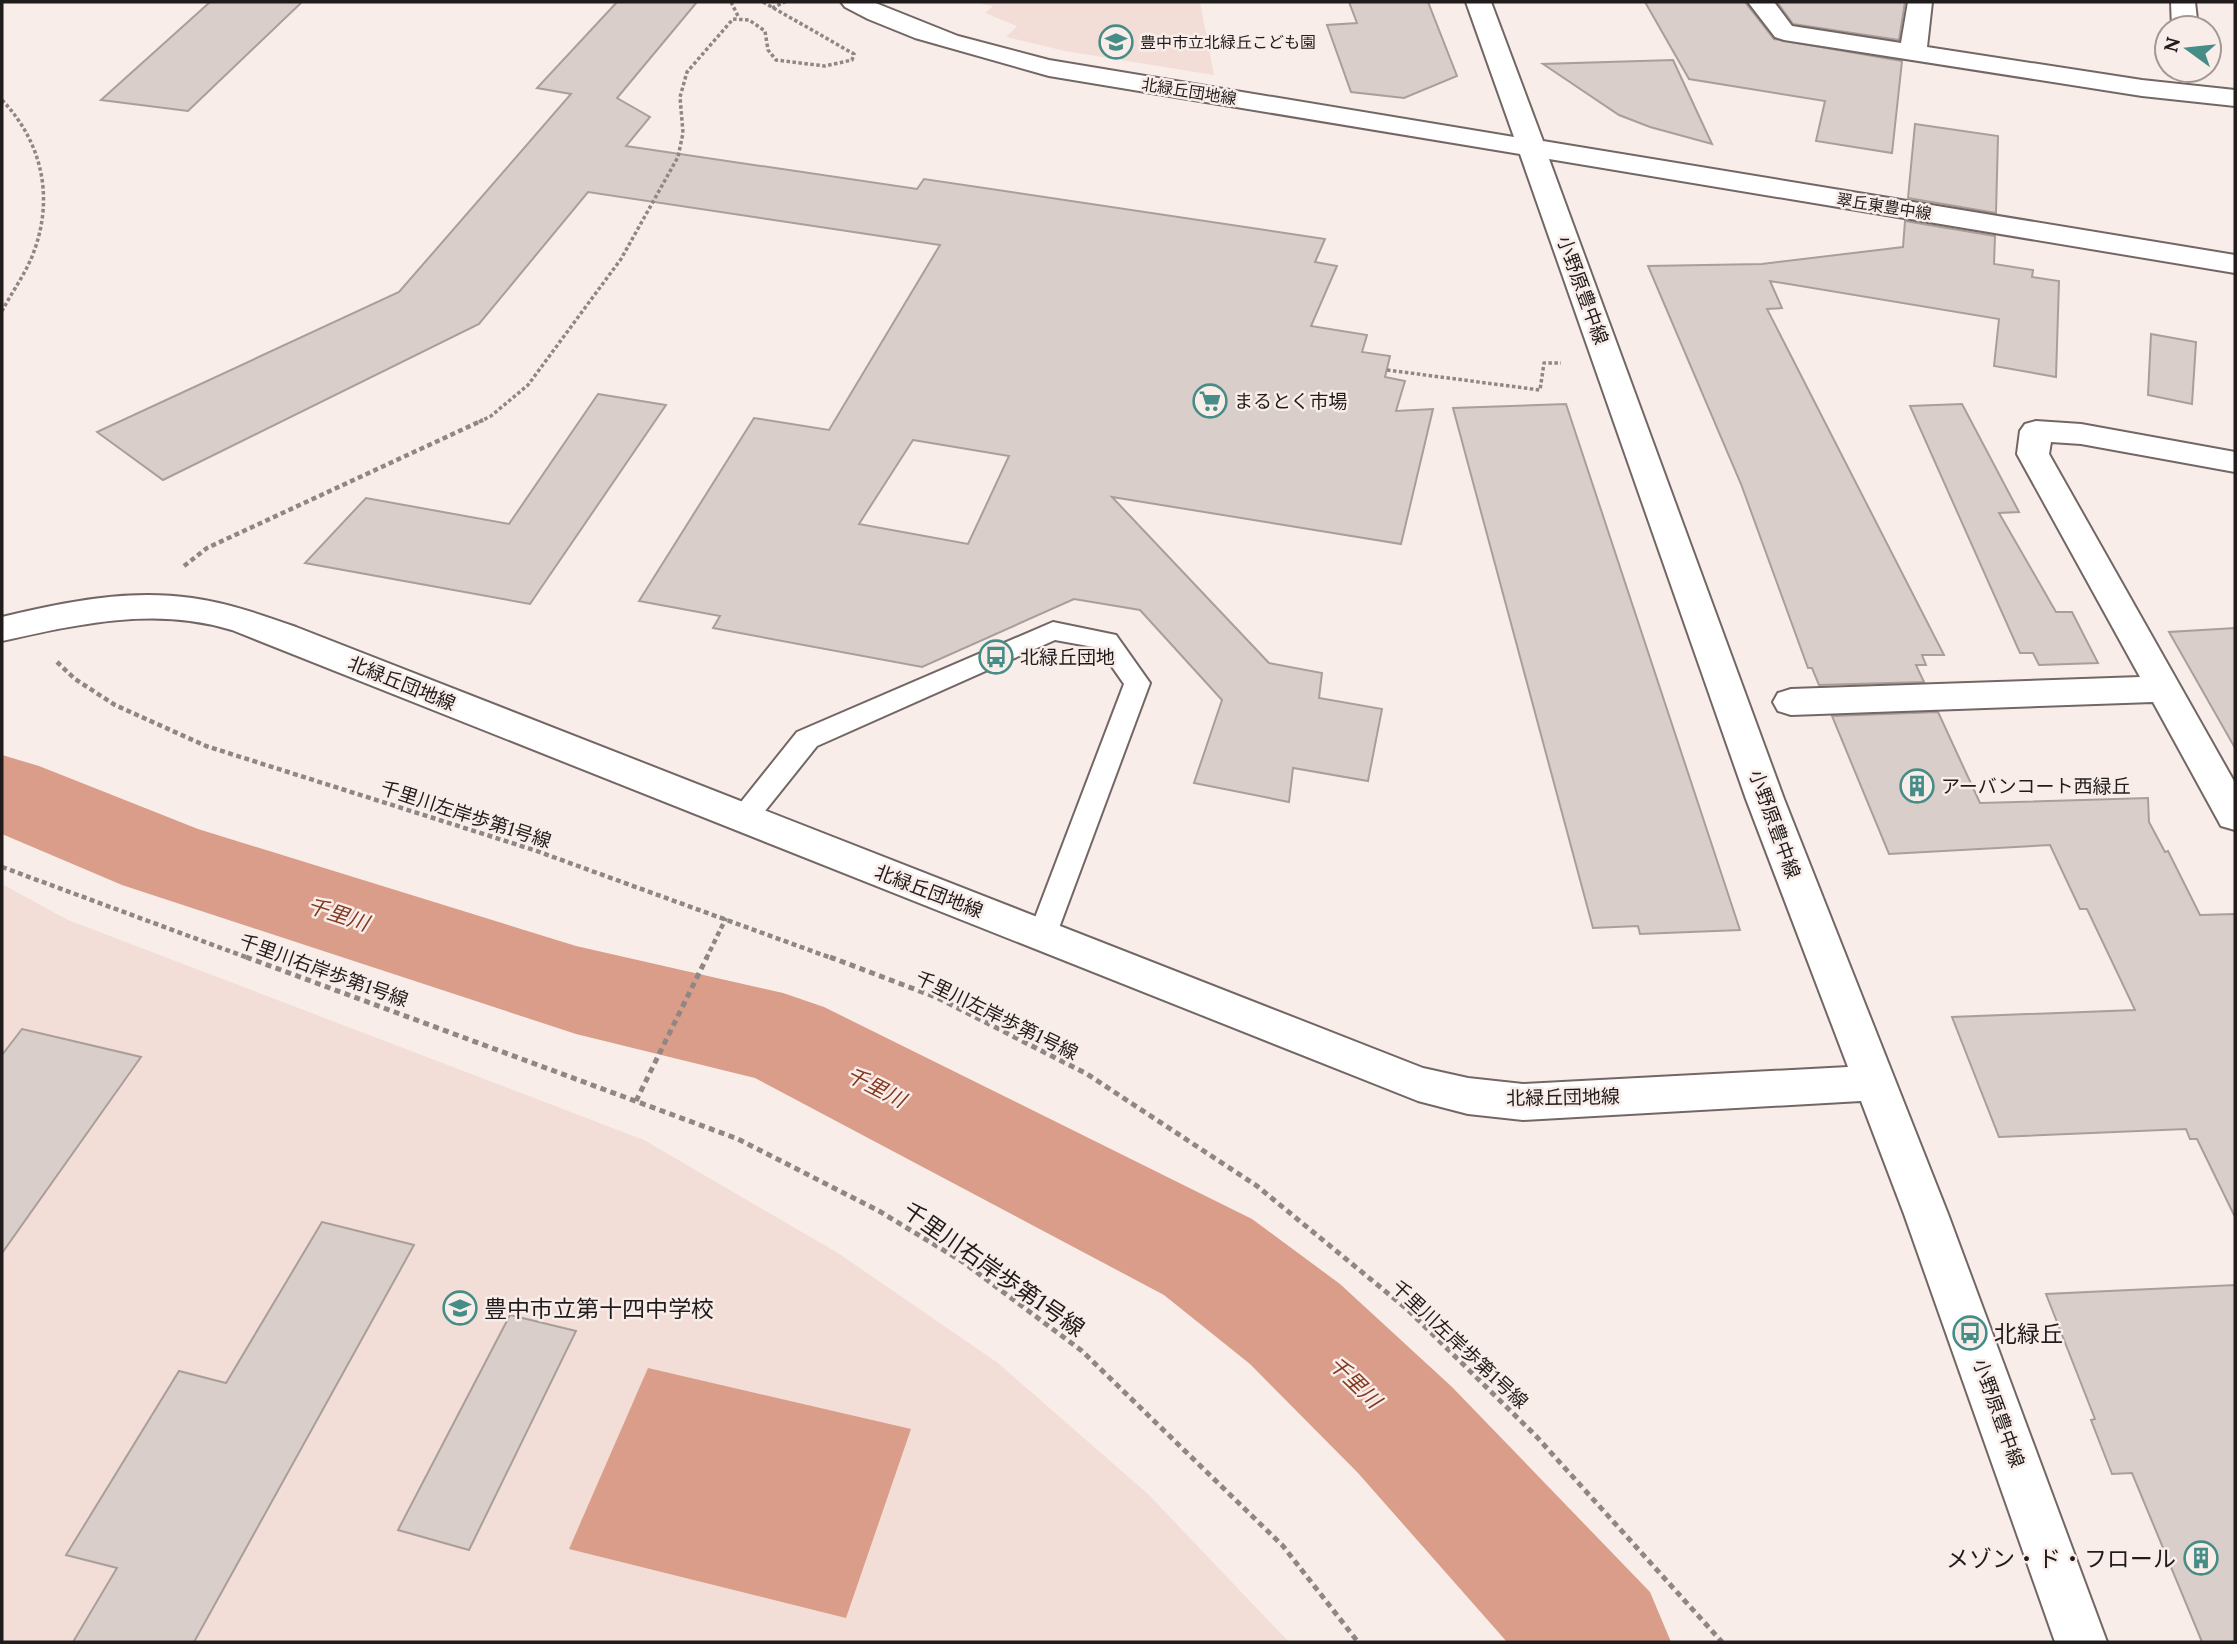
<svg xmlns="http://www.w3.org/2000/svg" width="2237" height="1644" font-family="Lora,'Noto Sans JP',serif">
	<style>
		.built { fill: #f2ded7 }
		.water { fill: #d99d89 }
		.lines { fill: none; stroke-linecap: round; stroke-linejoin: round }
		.river { fill: #d99d89; fill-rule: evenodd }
		.building { fill: #daceca; stroke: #a99e9a; stroke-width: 2; fill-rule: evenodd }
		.lane-casing { stroke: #726764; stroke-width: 4 }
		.street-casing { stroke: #726764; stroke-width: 4 }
		.secondary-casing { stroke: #726764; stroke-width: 4 }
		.path-far2 { stroke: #8f8784; stroke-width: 3.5; stroke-dasharray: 3.5 2.5; stroke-linecap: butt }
		.path-far1 { stroke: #8f8784; stroke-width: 4.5; stroke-dasharray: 5 3.5; stroke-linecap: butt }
		.path { stroke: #8f8784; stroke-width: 5; stroke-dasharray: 6 4.5; stroke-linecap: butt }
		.lane { fill: #fff; fill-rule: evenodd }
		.street { fill: #fff; fill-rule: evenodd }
		.secondary { fill: #fff; fill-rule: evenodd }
		.labels { text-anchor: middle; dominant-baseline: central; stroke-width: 5; stroke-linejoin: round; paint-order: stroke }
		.far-poi-label { font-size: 16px; fill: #201c1b; stroke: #f9ede9; text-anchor: start }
		.far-street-label { font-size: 16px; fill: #201c1b; stroke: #f9ede9 }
		.street-label { font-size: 19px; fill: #201c1b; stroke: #f9ede9 }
		.poi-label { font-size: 19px; fill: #201c1b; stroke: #f9ede9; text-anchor: start }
		.water-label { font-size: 21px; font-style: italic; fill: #82391f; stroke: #f9ede9 }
		.near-street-label { font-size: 23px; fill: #201c1b; stroke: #f9ede9 }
		.near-poi-label { font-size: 23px; fill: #201c1b; stroke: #f9ede9; text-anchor: start }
	</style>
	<rect width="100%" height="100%" fill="#f9ede9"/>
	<!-- built -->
	<g class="built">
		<polygon points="972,2 1200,2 1214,75 1065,51 1006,37 1017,26 985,13 993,6"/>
		<polygon points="2,884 68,920 644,1140 838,1253 998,1363 1148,1494 1289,1642 2,1642"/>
	</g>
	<!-- water -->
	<polygon class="water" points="648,1368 911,1429 846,1618 569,1549"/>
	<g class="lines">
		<!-- river -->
		<polygon class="river" points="2,755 39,766 198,829 576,946 783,993 824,1007 1252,1219 1340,1284 1452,1387 1650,1592 1671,1642 1507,1642 1358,1473 1250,1364 1164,1295 755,1078 576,1034 122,885 2,834"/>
	</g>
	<!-- building -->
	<g class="building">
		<polygon points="210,2 302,2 188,111 101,100"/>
		<path d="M617 2H697L617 98 650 117 626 146 917 189 924 179 1325 239 1315 262 1337 266 1311 326 1367 335 1362 352 1390 356 1385 377 1405 381 1396 411 1433 409 1401 544 1112 497 1269 663 1322 673 1319 698 1382 709 1368 781 1293 768 1289 802 1194 783 1222 700 1140 610 1074 599 922 667 713 628 720 616 639 601 754 418 829 430 940 245 588 192 479 324 163 480 97 432 399 292 571 94 537 88ZM913 440 1009 456 968 544 859 524Z"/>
		<polygon points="1349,2 1428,2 1457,76 1404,98 1351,92 1327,25 1357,23"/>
		<polygon points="1645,2 1745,2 1774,39 1902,61 1892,153 1816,141 1825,101 1689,79"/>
		<polygon points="1777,2 1905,2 1899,40 1793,24"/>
		<polygon points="1673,60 1712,144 1650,127 1619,115 1543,64"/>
		<polygon points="1915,124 1998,136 1996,213 1908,198"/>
		<polygon points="1905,221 1995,236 1994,264 2033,270 2032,277 2059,281 2056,377 1994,366 1999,319 1770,281 1782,308 1767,309 1944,655 1922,655 1926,665 1916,665 1924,682 1819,685 1812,668 1808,668 1741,484 1648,266 1762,264 1903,247"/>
		<polygon points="2151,334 2196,342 2192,404 2148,395"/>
		<polygon points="598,394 666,405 530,604 305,563 366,498 509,524"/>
		<polygon points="1566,404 1740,930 1640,934 1638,926 1593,928 1453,408"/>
		<polygon points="1962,404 2019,512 1999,513 2056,612 2072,612 2098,663 2039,665 2033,653 2020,653 1910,406"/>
		<polygon points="2235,628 2235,748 2169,632"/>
		<polygon points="1938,712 1980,803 2148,798 2149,822 2165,852 2168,851 2200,915 2235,914 2235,1217 2197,1139 2190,1139 2186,1129 1999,1137 1952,1017 2135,1010 2087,909 2080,909 2050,845 1889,854 1832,716"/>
		<polygon points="22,1029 141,1057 2,1253 2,1055"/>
		<polygon points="322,1222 414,1245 194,1642 73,1642 117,1568 66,1555 179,1371 226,1383"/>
		<polygon points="2235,1285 2235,1642 2202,1642 2132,1473 2112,1474 2091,1420 2095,1419 2046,1294"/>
		<polygon points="510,1315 576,1331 469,1550 398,1530"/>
	</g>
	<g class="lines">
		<defs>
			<polygon id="lane" points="1053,622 1116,635 1150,683 1053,944 1043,947 1033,944 1028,936 1124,684 1099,648 1055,640 817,746 753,826 743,829 733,826 729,819 733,812 797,732"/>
			<g id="street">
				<polygon points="1748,2 1774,2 1792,26 1901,43 1908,2 1932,2 1927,47 2142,80 2235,90 2235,106 2142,96 1784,40 1775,37"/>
				<polygon points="2171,2 2195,2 2198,28 2172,28"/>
				<polygon points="2036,421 2081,424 2235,452 2235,472 2081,444 2051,442 2049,454 2235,783 2235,830 2221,826 2153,702 1791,715 1778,711 1773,702 1778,693 1791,689 2140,677 2017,454 2020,431 2025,424"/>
			</g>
			<path id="secondary" d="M841 2H873L958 36 1049 60 1514 137 1466 2H1491L1543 141 2235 255V273L1549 159 1784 799 1948 1214 2107 1642H2055L1904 1214 1861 1101 1523 1120 1468 1114 1418 1101 232 630C155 606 78 624 2 641V617C64 602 128 589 192 598 228 603 262 615 296 627L1423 1068 1468 1078 1523 1084 1848 1067 1746 799 1520 154 1049 76 915 38 868 19 845 7Z"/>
		</defs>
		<!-- lane casing -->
		<use href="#lane" class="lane-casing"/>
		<!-- street casing -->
		<use href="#street" class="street-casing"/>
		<!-- secondary casing -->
		<use href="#secondary" class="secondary-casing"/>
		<!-- path-far2 -->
		<g class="path-far2">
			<polyline points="731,2 739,18"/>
			<polyline points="772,8 785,2"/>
			<path d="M2 100C44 144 55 202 31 259 23 277 11 294 2 311"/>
			<polyline points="1387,370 1540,390 1544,363 1561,363"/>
			<polyline points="479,422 491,416 528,385 621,259 678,157 683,133 680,97 687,72 733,19 749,20 765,31 768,50 776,60 825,66 852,60 854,54 763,2"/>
		</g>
		<!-- path-far1 -->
		<g class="path-far1">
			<polyline points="184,566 207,548 483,420"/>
			<polyline points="57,662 75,679 115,705 206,746 534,850 834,959"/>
			<polyline points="2,867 251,959"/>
			<polyline points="706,959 726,918"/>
		</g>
		<!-- path -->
		<g class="path">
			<polyline points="246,957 738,1139 879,1211 963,1262 1082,1351 1283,1546 1358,1642"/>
			<polyline points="830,957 938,998 1087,1074 1257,1186 1407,1309 1536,1436 1722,1642"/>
			<polyline points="636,1101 707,957"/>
		</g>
		<!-- lane -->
		<use href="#lane" class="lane"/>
		<!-- street -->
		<use href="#street" class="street"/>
		<!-- secondary -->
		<use href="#secondary" class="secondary"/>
	</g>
	<!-- icons -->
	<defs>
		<symbol id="school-ring" viewBox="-11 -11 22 22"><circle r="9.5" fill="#f9ede9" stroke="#468c87" stroke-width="1.5"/><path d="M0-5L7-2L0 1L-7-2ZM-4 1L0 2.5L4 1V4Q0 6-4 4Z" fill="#468c87"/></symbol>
		<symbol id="supermarket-ring" viewBox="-11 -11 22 22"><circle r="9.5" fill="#f9ede9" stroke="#468c87" stroke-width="1.5"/><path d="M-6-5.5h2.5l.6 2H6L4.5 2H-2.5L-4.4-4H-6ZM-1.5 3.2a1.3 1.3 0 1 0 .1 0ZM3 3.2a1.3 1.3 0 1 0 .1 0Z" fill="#468c87"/></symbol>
		<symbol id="bus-ring" viewBox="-11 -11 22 22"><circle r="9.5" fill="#f9ede9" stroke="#468c87" stroke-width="1.5"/><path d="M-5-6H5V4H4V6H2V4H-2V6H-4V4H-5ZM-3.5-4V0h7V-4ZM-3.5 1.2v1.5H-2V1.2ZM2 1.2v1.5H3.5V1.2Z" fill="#468c87"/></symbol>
		<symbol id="building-ring" viewBox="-11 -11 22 22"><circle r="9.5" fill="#f9ede9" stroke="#468c87" stroke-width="1.5"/><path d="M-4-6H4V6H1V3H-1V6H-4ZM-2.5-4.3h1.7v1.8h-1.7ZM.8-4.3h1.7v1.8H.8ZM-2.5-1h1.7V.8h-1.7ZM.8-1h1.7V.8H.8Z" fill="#468c87"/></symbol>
	</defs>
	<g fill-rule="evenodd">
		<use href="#school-ring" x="1097" y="23" width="38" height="38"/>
		<use href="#supermarket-ring" x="1191" y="382" width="38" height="38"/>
		<use href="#bus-ring" x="977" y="638" width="38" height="38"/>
		<use href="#building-ring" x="1898" y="767" width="38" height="38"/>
		<use href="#school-ring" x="441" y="1289" width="38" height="38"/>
		<use href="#bus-ring" x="1951" y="1314" width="38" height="38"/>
		<use href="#building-ring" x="2182" y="1539" width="38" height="38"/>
	</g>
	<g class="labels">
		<!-- far-poi labels -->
		<g class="far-poi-label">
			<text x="1140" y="42">豊中市立北緑丘こども園</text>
		</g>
		<!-- far-street labels -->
		<g class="far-street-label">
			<text transform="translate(1189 91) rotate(9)">北緑丘団地線</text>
			<text transform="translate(1884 206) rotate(9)">翠丘東豊中線</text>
		</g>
		<!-- street labels -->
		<g class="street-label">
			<text transform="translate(1583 290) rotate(70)">小野原豊中線</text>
			<text transform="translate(402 683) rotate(22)">北緑丘団地線</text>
			<text transform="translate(466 814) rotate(18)">千里川左岸歩第1号線</text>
			<text transform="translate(1775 824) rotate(70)">小野原豊中線</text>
			<text transform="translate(929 891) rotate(21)">北緑丘団地線</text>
			<text transform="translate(324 970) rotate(20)">千里川右岸歩第1号線</text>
			<text transform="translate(997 1015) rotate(26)">千里川左岸歩第1号線</text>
			<text transform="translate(1563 1097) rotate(-1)">北緑丘団地線</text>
			<text transform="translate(1460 1344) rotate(43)">千里川左岸歩第1号線</text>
			<text transform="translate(1999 1413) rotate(70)">小野原豊中線</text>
		</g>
		<!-- poi labels -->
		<g class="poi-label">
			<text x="1234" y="401">まるとく市場</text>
			<text x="1020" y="657">北緑丘団地</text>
			<text x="1941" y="786">アーバンコート西緑丘</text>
		</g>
		<!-- water labels -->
		<g class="water-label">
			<text transform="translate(338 914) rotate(18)">千里川</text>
			<text transform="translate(876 1087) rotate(27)">千里川</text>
			<text transform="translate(1355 1382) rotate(44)">千里川</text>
		</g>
		<!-- near-street labels -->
		<g class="near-street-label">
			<text transform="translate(994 1269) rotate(35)">千里川右岸歩第1号線</text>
		</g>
		<!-- near-poi labels -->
		<g class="near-poi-label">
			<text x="484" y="1308">豊中市立第十四中学校</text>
			<text x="1994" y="1333">北緑丘</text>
			<text x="2176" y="1558" text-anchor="end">メゾン・ド・フロール</text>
		</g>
	</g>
	<!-- border -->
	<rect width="2237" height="1644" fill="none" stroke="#201c1b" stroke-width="7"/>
	<!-- north arrow -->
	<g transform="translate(2188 49) rotate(285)"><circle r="33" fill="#f9ede9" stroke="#a29997" stroke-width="2"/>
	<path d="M0-5L12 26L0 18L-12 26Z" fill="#468c87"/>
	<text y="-10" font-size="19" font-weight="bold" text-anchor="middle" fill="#201c1b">N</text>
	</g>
</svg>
